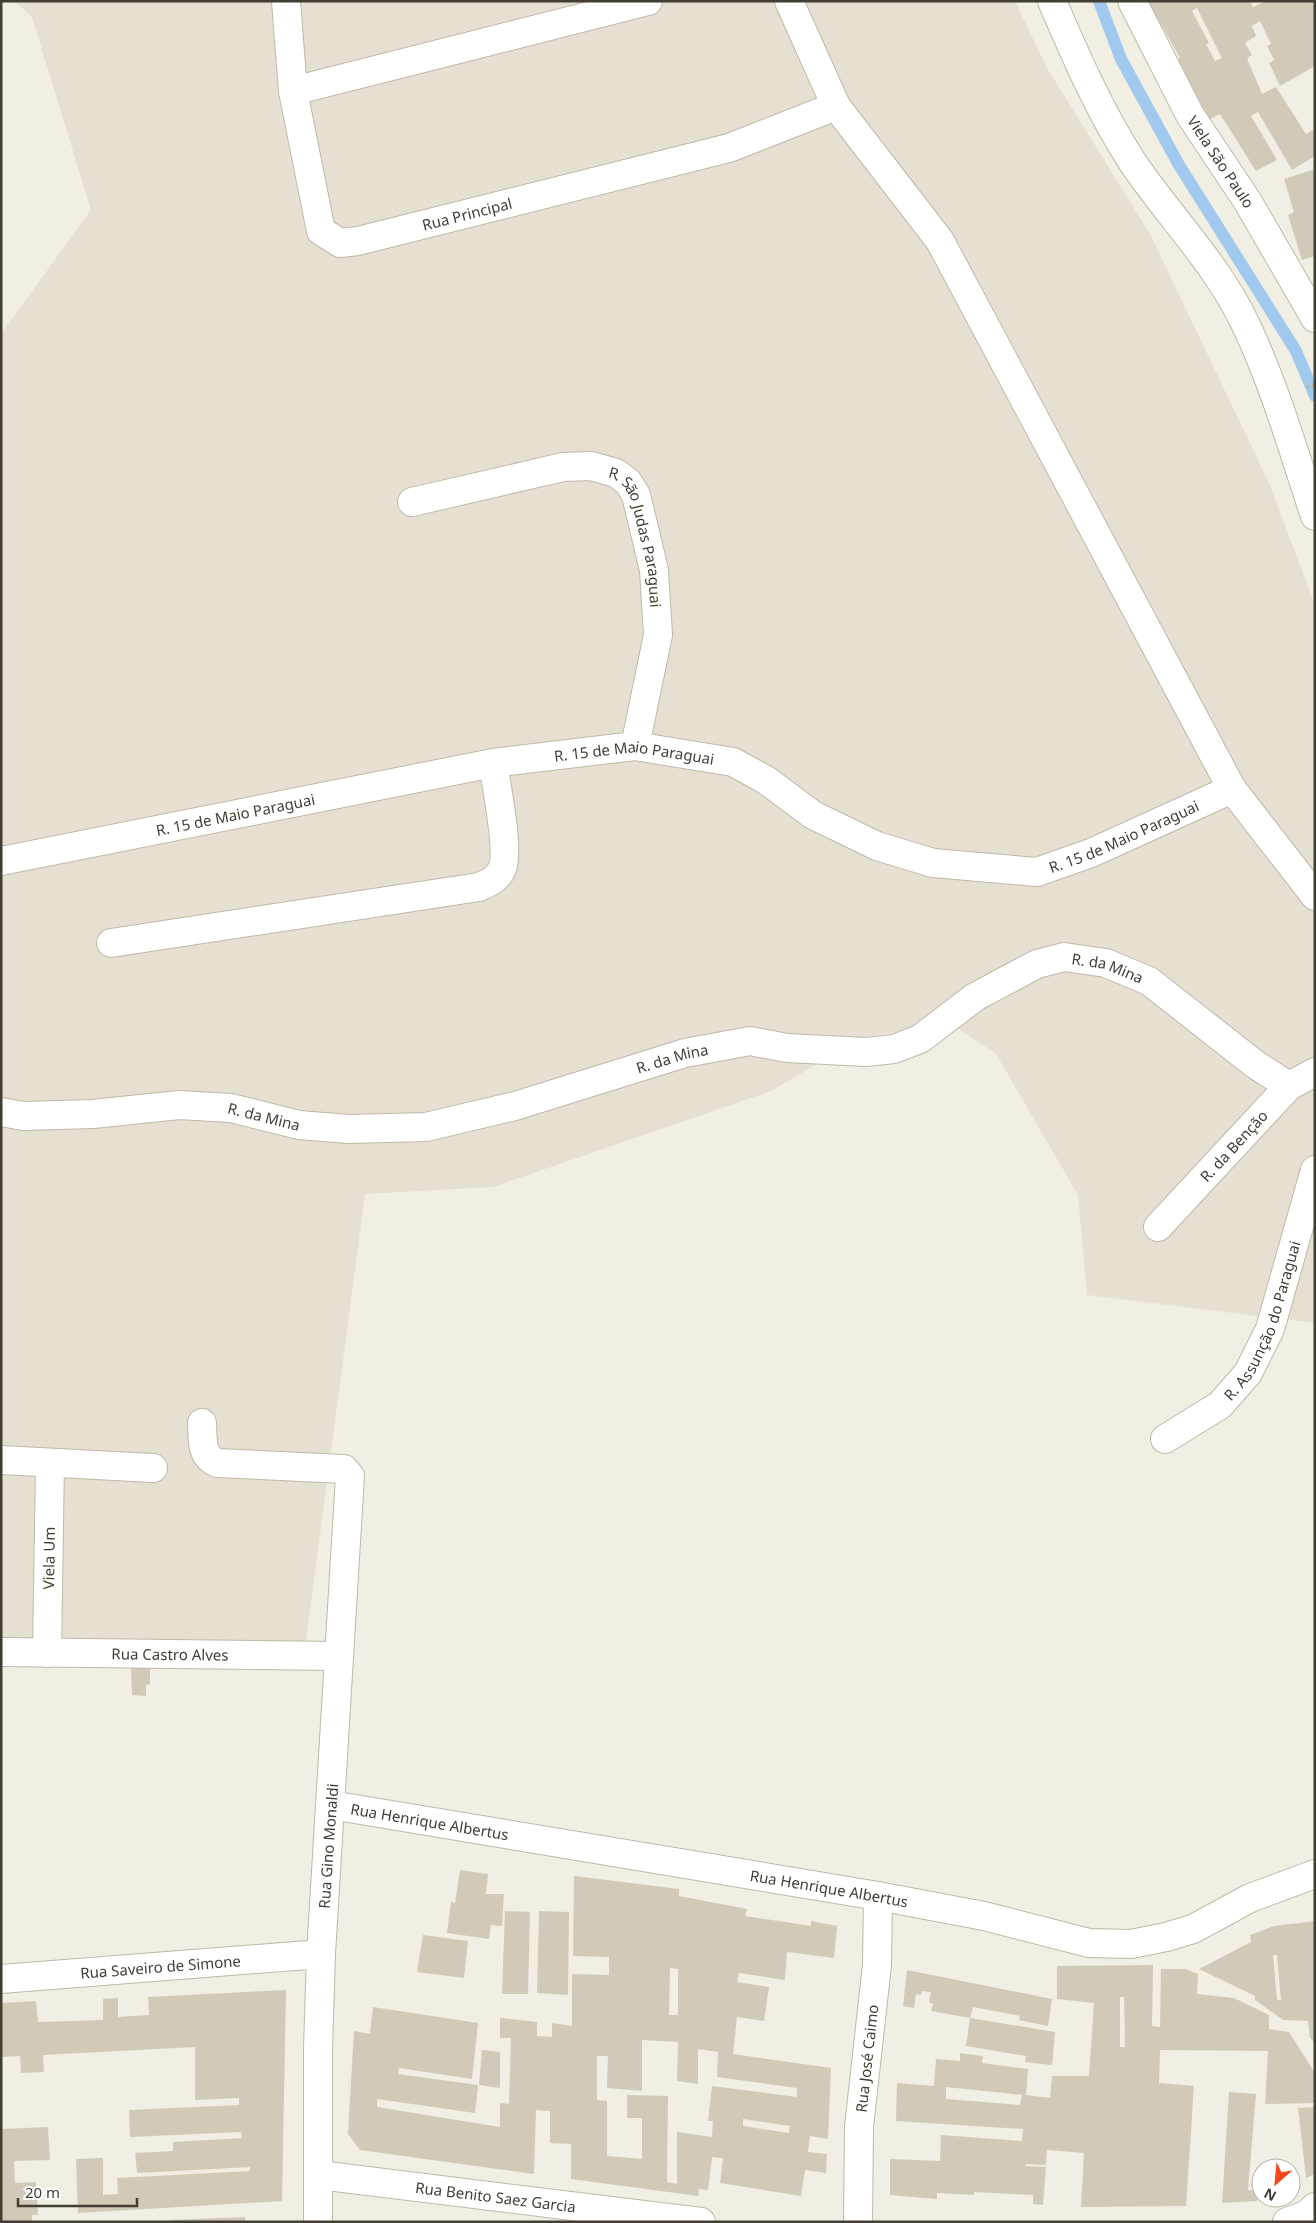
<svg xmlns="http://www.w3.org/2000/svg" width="1316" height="2223" font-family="'Noto Sans',sans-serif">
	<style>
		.residential { fill: #e5e0d2 }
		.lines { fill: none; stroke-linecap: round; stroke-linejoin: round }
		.stream { stroke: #a1c9ed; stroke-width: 12 }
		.building { fill: #d2cab9; fill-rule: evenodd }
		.minor-casing { stroke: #bfb9a9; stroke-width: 30 }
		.path { stroke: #bdb298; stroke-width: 3; stroke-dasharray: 2.5 2.5; stroke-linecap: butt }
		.minor { stroke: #fff; stroke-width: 28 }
		.labels { text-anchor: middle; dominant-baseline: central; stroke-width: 4; stroke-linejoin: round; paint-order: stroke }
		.street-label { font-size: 15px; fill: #433e34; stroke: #fff }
	</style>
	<rect width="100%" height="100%" fill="#f1eee3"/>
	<!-- residential -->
	<polygon class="residential" points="14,1 1015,1 1047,68 1150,234 1269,483 1315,605 1315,1323 1087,1295 1078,1195 996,1054 950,1023 863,1037 771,1091 493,1187 365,1194 305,1648 1,1639 1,334 91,210 32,17"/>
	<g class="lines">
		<!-- stream -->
		<polyline class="stream" points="1099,1 1121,59 1179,165 1296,351 1315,396"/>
	</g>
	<!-- building -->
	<g class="building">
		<path d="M1148 1H1250L1253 7 1266 1H1315V66L1280 86 1269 63 1274 60 1267 46 1271 44 1260 21 1252 26 1256 36 1245 43 1252 55 1247 58 1262 94 1276 87 1306 134 1315 129V156L1292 170 1258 112 1251 116 1277 160 1256 171 1220 114 1208 120 1174 62 1180 58ZM1197 8 1222 58 1215 61 1206 44 1209 43 1192 11Z"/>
		<polygon points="1315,169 1315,256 1302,260 1288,215 1294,212 1284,179"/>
		<polygon points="131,1665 150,1666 150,1684 146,1685 146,1696 132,1695"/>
		<polygon points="460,1870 488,1874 486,1894 504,1894 502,1926 491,1925 489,1939 447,1933 451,1902 455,1903"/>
		<path d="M574 1876 679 1889V1896L747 1909 745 1916 811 1926V1921L837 1926 834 1958 787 1952 785 1980 739 1973 737 1982 769 1987 764 2021 737 2017 733 2054 831 2068 828 2139 810 2136 808 2152 827 2154 826 2173 805 2170 801 2196 720 2183 723 2158 712 2157 708 2190 699 2189 698 2196 571 2179V2144L550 2143V2111L536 2110 534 2174 360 2150 348 2134 354 2031 370 2034 373 2007 478 2023 472 2079 399 2068 398 2074 478 2085 475 2113 377 2099V2107L500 2127V2103L509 2104 511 2038H500V2018L537 2022V2036L552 2037V2023L572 2026V1974L609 1975V1957L573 1956ZM670 1968 678 1969V2015H669ZM642 2040 678 2042 677 2081 698 2084V2049L718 2052 717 2077 797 2088V2097L712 2086 708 2121H713L712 2137 677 2132V2184L667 2182 668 2096 627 2095V2118H642V2159L607 2156V2101L597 2100V2056H608L607 2088 642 2091ZM743 2119 790 2126 789 2133 743 2126Z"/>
		<polygon points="505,1911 530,1912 528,1994 502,1994"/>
		<polygon points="539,1911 569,1912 568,1995 537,1993"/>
		<path d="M1315 1921V2043L1310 2038 1308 2021 1283 2020 1255 2000V1996L1199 1969 1251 1942 1250 1935 1274 1926ZM1273 1955H1277L1281 2000H1277Z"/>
		<polygon points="423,1935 468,1941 464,1978 417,1972"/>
		<path d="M1153 1965 1152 2026 1160 2027 1161 1969H1185L1198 1974 1197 1994 1234 1998 1269 2015V2029L1289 2032 1315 2073V2103L1265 2104 1268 2051 1160 2050 1159 2083 1194 2086 1186 2206 1081 2207 1084 2153 1047 2150 1046 2165 1026 2164 1025 2166 1046 2167 1043 2205 1033 2204V2195L974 2192V2195L937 2193V2199L890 2195V2159L940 2161 941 2135 1022 2141 1023 2129 896 2121 897 2083 934 2086 936 2059 960 2061V2053L983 2056 982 2063 1028 2069 1026 2095 1050 2098 1052 2076H1089L1094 2003 1057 1999V1966ZM1120 1997H1124L1125 2047H1120ZM946 2087 1022 2095 1020 2105 946 2099Z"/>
		<polygon points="907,1970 1052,1999 1048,2026 1019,2020 1020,2016 973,2007 970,2018 931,2011 933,2004 929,2002 931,1992 922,1991 921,1995 916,1994 914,2008 903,2006"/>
		<polygon points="286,1990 282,2201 78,2213 76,2159 103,2158 103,2195 118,2194 117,2178 250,2171 250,2167 137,2173 135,2153 173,2151 173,2142 242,2138 241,2132 130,2137 129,2110 239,2105 239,2098 195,2100 195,2047 43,2055 44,2072 21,2073 20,2056 1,2057 1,2003 36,2001 38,2022 103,2020 103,1999 118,1998 118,2017 149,2015 148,1997"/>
		<polygon points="970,2018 1055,2032 1052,2065 1025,2062 1026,2056 966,2046"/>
		<polygon points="482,2050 500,2052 500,2088 479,2085"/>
		<polygon points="1229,2092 1256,2094 1248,2190 1258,2191 1257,2201 1222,2203"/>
		<polygon points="1315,2107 1315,2174 1306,2178 1298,2108"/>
		<polygon points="48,2127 50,2160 14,2161 15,2183 36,2182 38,2215 32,2215 32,2222 1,2222 1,2129"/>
		<polygon points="245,2217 245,2222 170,2222 170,2220"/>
	</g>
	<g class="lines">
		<defs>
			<g id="minor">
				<path id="s1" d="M286 1 293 91 321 231 340 243 358 241 729 148 836 106"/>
				<polyline points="789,1 836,106 940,241 1232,789 1315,896"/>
				<path d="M1052 1C1076 57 1100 112 1133 163 1169 216 1216 263 1244 321 1274 383 1293 450 1315 516"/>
				<path id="s2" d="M1132 1 1190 115 1248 202 1315 318"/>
				<polyline points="293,91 648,1"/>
				<path id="s3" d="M412 502 563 467 591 466 616 473 628 482 636 495 654 570 658 635 635 746"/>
				<path id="s4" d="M1 861 493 763 635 746 733 762 766 780 813 815 877 846 933 863 1037 872 1091 853 1232 789"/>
				<path d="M111 943 479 887C488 883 496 880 501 871 511 855 496 785 493 763"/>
				<path id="s5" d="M1 1112 23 1116 93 1114 179 1105 231 1108 299 1125 349 1129 426 1127 515 1106 685 1053 750 1041 787 1048 866 1052 894 1049 920 1039 975 997 1037 964 1064 957 1106 963 1149 981 1256 1065 1289 1086"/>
				<path id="s6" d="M1158 1227 1289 1086 1315 1072"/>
				<path d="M202 1423C203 1438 200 1456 217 1463L344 1469 350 1476 321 1954 318 2049V2222"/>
				<path id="s7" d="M1165 1439 1220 1405 1248 1373 1270 1329 1315 1170"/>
				<polyline points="1,1460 153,1468"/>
				<path id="s8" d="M1 1652 338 1656"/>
				<path id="s9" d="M47 1653 50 1463"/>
				<path id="s10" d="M331 1805 878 1896 984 1916 1089 1943 1131 1944 1166 1937 1193 1929 1250 1898 1315 1874"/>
				<path id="s11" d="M1 1979 321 1954"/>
				<path id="s12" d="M319 2175 701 2222"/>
				<path id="s13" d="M858 2222 859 2127 877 1965 878 1896"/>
				<polyline points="1287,2222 1306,2215 1315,2207"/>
			</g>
		</defs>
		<!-- minor casing -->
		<use href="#minor" class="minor-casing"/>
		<!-- path -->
		<polyline class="path" points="1307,387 1315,384"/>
		<!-- minor -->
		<use href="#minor" class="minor"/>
	</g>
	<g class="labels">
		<!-- street labels -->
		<g class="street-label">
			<text stroke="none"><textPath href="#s2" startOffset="184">Viela São Paulo</textPath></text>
			<text stroke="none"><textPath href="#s1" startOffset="386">Rua Principal</textPath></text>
			<text stroke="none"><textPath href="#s3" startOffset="278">R. São Judas Paraguai</textPath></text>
			<text stroke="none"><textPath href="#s4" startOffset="644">R. 15 de Maio Paraguai</textPath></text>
			<text stroke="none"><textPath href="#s4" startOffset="239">R. 15 de Maio Paraguai</textPath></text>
			<text stroke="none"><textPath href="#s4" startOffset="1168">R. 15 de Maio Paraguai</textPath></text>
			<text stroke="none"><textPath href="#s5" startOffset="1149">R. da Mina</textPath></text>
			<text stroke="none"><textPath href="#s5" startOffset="684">R. da Mina</textPath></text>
			<text stroke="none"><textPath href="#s5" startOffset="265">R. da Mina</textPath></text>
			<text stroke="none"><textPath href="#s6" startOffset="111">R. da Benção</textPath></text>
			<text stroke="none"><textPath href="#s7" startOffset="161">R. Assunção do Paraguai</textPath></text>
			<text stroke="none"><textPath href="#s9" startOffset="95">Viela Um</textPath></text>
			<text stroke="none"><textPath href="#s8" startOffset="169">Rua Castro Alves</textPath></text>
			<text stroke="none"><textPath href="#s10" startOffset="100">Rua Henrique Albertus</textPath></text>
			<text transform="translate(328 1846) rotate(-86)">Rua Gino Monaldi</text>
			<text stroke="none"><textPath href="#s10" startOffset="505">Rua Henrique Albertus</textPath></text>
			<text stroke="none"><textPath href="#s11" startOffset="160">Rua Saveiro de Simone</textPath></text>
			<text stroke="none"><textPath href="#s13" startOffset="164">Rua José Caimo</textPath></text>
			<text stroke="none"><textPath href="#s12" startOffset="178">Rua Benito Saez Garcia</textPath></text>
		</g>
	</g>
	<!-- border -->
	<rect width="1316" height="2223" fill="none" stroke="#433e34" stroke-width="5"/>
	<!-- north arrow -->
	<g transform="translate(1276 2183) rotate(207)"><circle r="24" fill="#ffffff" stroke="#b4b2ae"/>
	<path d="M0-4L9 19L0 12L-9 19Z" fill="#f24719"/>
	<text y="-8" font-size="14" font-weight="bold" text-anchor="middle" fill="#433e34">N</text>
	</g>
	<!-- scale -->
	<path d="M18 2198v8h119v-8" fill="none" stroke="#433e34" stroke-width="2.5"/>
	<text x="25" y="2198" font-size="15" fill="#433e34" stroke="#ffffff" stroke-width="4" paint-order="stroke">20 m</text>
</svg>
